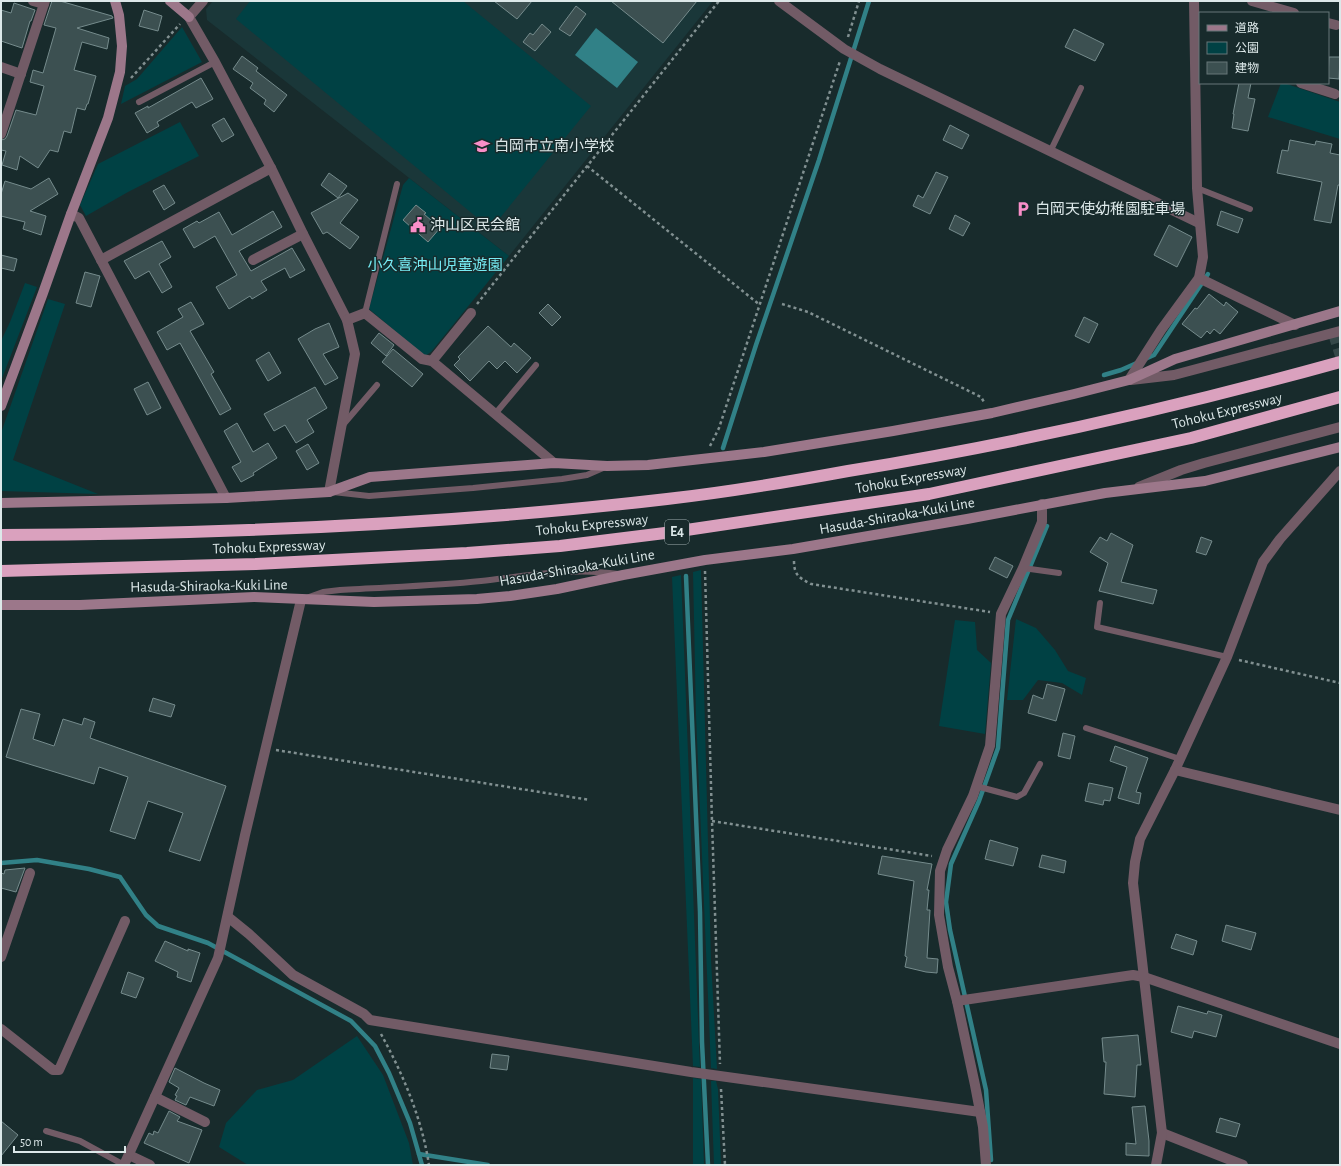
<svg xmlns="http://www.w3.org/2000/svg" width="1341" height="1166" font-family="'Alegreya Sans','Noto Sans JP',sans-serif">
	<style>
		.built { fill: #1a3739 }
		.green { fill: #004144 }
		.water { fill: #318187 }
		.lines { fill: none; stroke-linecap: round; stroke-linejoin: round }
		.stream { stroke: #318187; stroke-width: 4.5 }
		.building { fill: #3c5051; stroke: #758b8c }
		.street-tunnel { stroke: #354748; stroke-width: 10; stroke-dasharray: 10 5; stroke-linecap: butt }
		.path { stroke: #819091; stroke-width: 2.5; stroke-dasharray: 3 3; stroke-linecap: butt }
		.lane { stroke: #725b66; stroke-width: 6 }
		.street { stroke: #725b66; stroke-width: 10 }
		.secondary { stroke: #9c778a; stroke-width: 10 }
		.highway { stroke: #daa1be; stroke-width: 12 }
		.labels { text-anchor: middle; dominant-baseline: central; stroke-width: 3; stroke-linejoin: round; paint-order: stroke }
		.shield { fill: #182b2c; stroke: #a1afb0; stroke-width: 1 }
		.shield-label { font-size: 14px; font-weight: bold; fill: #dce8e9 }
		.poi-label { font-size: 15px; fill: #dce8e9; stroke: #182b2c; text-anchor: start }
		.park-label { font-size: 15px; fill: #76ecf4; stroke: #182b2c }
		.street-label { font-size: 15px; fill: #dce8e9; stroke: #182b2c }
	</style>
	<rect width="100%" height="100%" fill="#182b2c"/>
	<!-- built -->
	<polygon class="built" points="213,1 713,1 509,256 207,20 206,9"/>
	<!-- green -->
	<g class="green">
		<polygon points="250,1 463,1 591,106 491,229 236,19"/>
		<polygon points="182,27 202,62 121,104 125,86 137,79"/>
		<polygon points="1281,83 1284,83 1340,102 1340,139 1268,117"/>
		<polygon points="180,122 199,156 128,192 86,216 80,205 98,164"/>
		<polygon points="409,178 509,256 431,352 425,356 369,309 403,185"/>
		<polygon points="25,283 37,287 1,381 1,341 10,322"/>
		<polygon points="48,299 65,304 13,460 98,494 1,491 1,433"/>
		<polygon points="701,570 711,960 717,1069 711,1068 696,715 693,572"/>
		<path d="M681 575C688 739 693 903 700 1067L693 1066 672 577Z"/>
		<polygon points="1016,619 1036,628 1055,650 1068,671 1086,678 1082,695 1062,683 1038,680 1023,700 1007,700"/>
		<polygon points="955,620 975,622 977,650 991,663 985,734 939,726"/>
		<polygon points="357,1036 383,1075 409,1143 413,1165 248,1165 219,1147 226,1123 257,1090 293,1080"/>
		<polygon points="693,1078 701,1079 704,1165 693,1165"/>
		<polygon points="711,1081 716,1081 718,1089 721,1165 714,1165"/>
	</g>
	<!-- water -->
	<polygon class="water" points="596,28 638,62 617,88 575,55"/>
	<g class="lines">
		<!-- stream -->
		<g class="stream">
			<polyline points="1145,359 1154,355 1208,274"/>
			<polyline points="1104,375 1121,370 1139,362"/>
			<polyline points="723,448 756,345 819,160 869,1"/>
			<polyline points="686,576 700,912 702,1042 708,1165"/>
			<polyline points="1,863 37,860 89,869 120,877 146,915 158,926 208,943 351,1021 375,1046 389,1073 410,1123 422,1165"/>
			<polyline points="419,1154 488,1165"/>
			<polyline points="991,1160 986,1090 950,930 946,902 951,864 979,801 998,748 1008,620 1047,526"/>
		</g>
	</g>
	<!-- building -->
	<g class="building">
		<polygon points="52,1 60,1 112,16 113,18 77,28 109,38 107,49 82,42 74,70 96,76 88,104 87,104 85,110 77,108 71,133 64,131 58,152 50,150 38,168 20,156 17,170 2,165 6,151 1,150 1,140 5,139 7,136 16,110 36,115 44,86 30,82 33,70 43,73 56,28 44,25"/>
		<polygon points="494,1 532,1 517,19"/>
		<polygon points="611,1 697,1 663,43"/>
		<polygon points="14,3 35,10 31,21 30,21 22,48 1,41 1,10 11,13"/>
		<polygon points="576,6 586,14 570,36 559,29"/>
		<polygon points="144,10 162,16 158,31 139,26"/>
		<polygon points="542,24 551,32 535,51 523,42 530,33 533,35"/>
		<polygon points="1074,29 1104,44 1095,61 1065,47"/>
		<polygon points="242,56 258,68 256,71 287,95 274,112 264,104 266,100 250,88 253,83 233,69"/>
		<polygon points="1329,57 1340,57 1339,79 1328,78"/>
		<polygon points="201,78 213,99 196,108 192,102 157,122 159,126 147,133 135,113 148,106 148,108"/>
		<polygon points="1239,83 1251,83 1248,98 1255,99 1248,131 1232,128 1234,114 1233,114"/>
		<polygon points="224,118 234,135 222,142 212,125"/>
		<polygon points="950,125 969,135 962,149 943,140"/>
		<polygon points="1290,140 1315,145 1316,141 1332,144 1330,153 1340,155 1340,185 1338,185 1331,223 1314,220 1322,182 1277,173 1282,150 1288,151"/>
		<polygon points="936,172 948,177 930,214 913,206 918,195 923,198"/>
		<polygon points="329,173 347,186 338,198 321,185"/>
		<polygon points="49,178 58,194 30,211 46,216 41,235 23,229 25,222 1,216 1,194 5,181 31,189"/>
		<polygon points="164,185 175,203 164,210 153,191"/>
		<polygon points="348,193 358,200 340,223 359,237 350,249 327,232 323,234 311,213"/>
		<polygon points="416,205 426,213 424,214 440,228 428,242 403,220"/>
		<polygon points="273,211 282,227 239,251 251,271 292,248 305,270 290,278 285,268 261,281 267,290 252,299 250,296 229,309 216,287 237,275 215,236 194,248 183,229 197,221 199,223 219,212 232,235"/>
		<polygon points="1221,211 1243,219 1238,233 1217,225"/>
		<polygon points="955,215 970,223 963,236 949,229"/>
		<polygon points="1169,225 1192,237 1177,267 1154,255"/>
		<polygon points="162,241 171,257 159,264 172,287 162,293 149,271 135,279 124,261"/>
		<polygon points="1,255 17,259 14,271 1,268"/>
		<polygon points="85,272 100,276 91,307 76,303"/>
		<polygon points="1209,294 1224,306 1226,302 1238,312 1220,334 1214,329 1210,334 1207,331 1201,338 1182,324 1195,308 1197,309"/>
		<polygon points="191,302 204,324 190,331 214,372 211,374 231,409 220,415 180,343 167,350 157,332 183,317 178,309"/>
		<polygon points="548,304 561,317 552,326 539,313"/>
		<polygon points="1084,317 1098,324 1089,343 1075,336"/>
		<polygon points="329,323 339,347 323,354 338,378 325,385 298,339 315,329"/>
		<polygon points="488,326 511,347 514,343 531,358 517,373 505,361 497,369 489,361 470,381 454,365 460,359 458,357"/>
		<polygon points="379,333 394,345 386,356 371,343"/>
		<polygon points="393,349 423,374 412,387 382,362"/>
		<polygon points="269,352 281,373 268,381 256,360"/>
		<polygon points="148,382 161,408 147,415 134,389"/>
		<polygon points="315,387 327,408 307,420 314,432 296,443 285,425 274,431 264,414"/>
		<polygon points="237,423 253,452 268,443 277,458 253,473 254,475 241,482 232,467 241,462 224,431"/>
		<polygon points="308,444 319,463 307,470 296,451"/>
		<polygon points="1111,533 1133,545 1121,582 1157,590 1153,604 1099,591 1108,563 1090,552 1100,537 1107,541"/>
		<polygon points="1201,537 1212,541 1206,555 1196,552"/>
		<polygon points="995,557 1013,566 1007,578 989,569"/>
		<polygon points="1047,684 1065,689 1056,721 1028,713 1033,695 1043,699"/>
		<polygon points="153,698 175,705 171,717 149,711"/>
		<polygon points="21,709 40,714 33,739 54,746 63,719 82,725 84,718 95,722 90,738 226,786 200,861 169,851 183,813 148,801 135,839 110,831 128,777 99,767 94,784 6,757"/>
		<polygon points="1063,733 1075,736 1070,759 1058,756"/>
		<polygon points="1115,746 1148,758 1136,792 1141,793 1139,804 1118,798 1127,767 1110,761"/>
		<polygon points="1089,783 1113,788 1110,801 1104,800 1103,805 1085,801"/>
		<polygon points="990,840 1018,848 1013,866 985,859"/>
		<polygon points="1042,855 1066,861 1064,873 1039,867"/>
		<polygon points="882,856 932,864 927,890 929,890 927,910 930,910 927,958 938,959 937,973 926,972 905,967 907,957 905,956 914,881 878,874"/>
		<polygon points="25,868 16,892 1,888 1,873 4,874 5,870"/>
		<polygon points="1226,925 1256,933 1251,950 1222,941"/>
		<polygon points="1176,934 1197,941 1193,955 1171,948"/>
		<polygon points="165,941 188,951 188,949 200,953 191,982 177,977 178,972 155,961"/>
		<polygon points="128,972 144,978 136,998 121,993"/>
		<polygon points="1178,1006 1207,1014 1208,1011 1222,1015 1216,1037 1194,1031 1192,1038 1171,1032"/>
		<polygon points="1138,1035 1141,1065 1137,1065 1135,1097 1104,1094 1106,1062 1104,1062 1102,1038"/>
		<polygon points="492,1054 509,1056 507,1070 490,1068"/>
		<polygon points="175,1068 204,1083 220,1090 214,1106 190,1097 186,1105 175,1100 177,1096 175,1095 179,1088 169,1082"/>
		<polygon points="1145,1106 1149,1141 1149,1156 1126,1155 1126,1143 1136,1144 1132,1107"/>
		<polygon points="169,1111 180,1117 177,1121 202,1130 189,1163 144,1143 149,1133 153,1135 154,1131 158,1133"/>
		<polygon points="1220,1118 1240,1124 1236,1137 1216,1132"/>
		<polygon points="1,1121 18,1135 1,1156"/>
	</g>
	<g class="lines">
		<!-- street-tunnel -->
		<polyline class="street-tunnel" points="1333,334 1340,356"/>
		<!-- path -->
		<g class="path">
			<polyline points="848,37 859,1"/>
			<polyline points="131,78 180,24"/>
			<polyline points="587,166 760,305"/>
			<polyline points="477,304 719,1"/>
			<polyline points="782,304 808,312 981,397 984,402"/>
			<polyline points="710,446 719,428 840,61"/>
			<path d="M794 561C794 576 800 578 811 584L990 612"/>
			<polyline points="705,571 712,821 720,1064"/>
			<polyline points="1239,660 1340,683"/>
			<polyline points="276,750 590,800"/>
			<polyline points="712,821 932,856"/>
			<path d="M381 1034C403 1074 422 1119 429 1165"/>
			<polyline points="721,1089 725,1165"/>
		</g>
		<!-- lane -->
		<g class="lane">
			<polyline points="139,102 215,62"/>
			<polyline points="1050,152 1081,88"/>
			<polyline points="1197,188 1250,209"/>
			<polyline points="365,313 397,184"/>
			<polyline points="495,414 536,365"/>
			<polyline points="342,426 377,385"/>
			<polyline points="333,492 369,496 473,488 562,479 587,475 603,468"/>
			<polyline points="1023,568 1059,573"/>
			<path d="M309 597 323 592 340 590C387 587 434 586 481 581 526 576 572 567 618 574"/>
			<polyline points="1100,603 1097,627 1227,657"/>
			<polyline points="1086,728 1180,759"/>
			<polyline points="976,786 1017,797 1024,793 1040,764"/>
			<polyline points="46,1131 80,1141 124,1165"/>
		</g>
		<!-- street -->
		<g class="street">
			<polyline points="33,1 44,4"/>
			<polyline points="203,1 189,17 215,62 271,168 303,234 347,320 355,354 329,492"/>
			<polyline points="779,1 844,49 880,69 1199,223"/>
			<polyline points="1252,1 1294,13"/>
			<polyline points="1328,23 1336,25"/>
			<polyline points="1,67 21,74"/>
			<polyline points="1301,83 1335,94"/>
			<polyline points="1,134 45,1"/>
			<polyline points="71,214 79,218 226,498"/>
			<polyline points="101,260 271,168"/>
			<polyline points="253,260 303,234"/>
			<polyline points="1199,278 1295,325"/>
			<polyline points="347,320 365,313 422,359 432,361 554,463"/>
			<polyline points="432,361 471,313"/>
			<polyline points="1129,380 1161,330 1199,278 1203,257 1197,188 1194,1"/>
			<polyline points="1131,380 1174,375 1340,331"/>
			<polyline points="1139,487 1181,470 1204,463 1340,427"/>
			<polyline points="1175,770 1340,810"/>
			<polyline points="228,917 249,934 293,975 364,1014 370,1020 691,1072 980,1112"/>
			<polyline points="1,957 30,873"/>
			<polyline points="957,1001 1133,975 1144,977 1340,1044"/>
			<polyline points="1,1029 53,1070 59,1070 125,921"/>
			<polyline points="155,1097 205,1122"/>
			<polyline points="1162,1133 1243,1165"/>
			<polyline points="129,1155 150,1165"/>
			<polyline points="124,1165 218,958 245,835 301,600"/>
			<polyline points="986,1165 983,1127 975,1085 957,1001 948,967 939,915 940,871 947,850 973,796 990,746 1001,614 1023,568 1042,522 1042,504"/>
			<polyline points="1156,1165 1162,1133 1133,883 1135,862 1140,839 1175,770 1227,657 1263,562 1280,539 1340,471"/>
		</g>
		<!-- secondary -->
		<g class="secondary">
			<polyline points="170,1 189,17"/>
			<polyline points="1,406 43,293 71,214 108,118 120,72 122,46 119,15 115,1"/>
			<polyline points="1,503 226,498 329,492 370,477 554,463 607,466 648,465 764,452 893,431 992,413 1074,394 1129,380 1175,359 1340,311"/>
			<polyline points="1,605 80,605 254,597 374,602 477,599 510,596 557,589 623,575 705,560 793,549 967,519 1105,493 1205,481 1340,447"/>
		</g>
		<!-- highway -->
		<g class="highway">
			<path d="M1 535C223 534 446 525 667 499 728 492 788 482 848 471 1014 444 1178 407 1340 362"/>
			<polyline points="1,571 256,564 467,553 560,546 673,532 929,494 1191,438 1340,397"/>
		</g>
	</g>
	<!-- icons -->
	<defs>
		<symbol id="school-bare" viewBox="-9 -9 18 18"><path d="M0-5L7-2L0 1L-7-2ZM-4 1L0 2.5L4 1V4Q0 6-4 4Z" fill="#f98fc9" stroke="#182b2c" stroke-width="2.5" paint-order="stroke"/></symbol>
		<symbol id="parking-bare" viewBox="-9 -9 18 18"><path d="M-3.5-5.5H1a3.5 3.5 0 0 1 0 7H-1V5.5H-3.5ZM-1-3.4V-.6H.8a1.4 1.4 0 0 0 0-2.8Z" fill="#f98fc9" stroke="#182b2c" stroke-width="2.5" paint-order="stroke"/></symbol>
		<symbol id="civic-bare" viewBox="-9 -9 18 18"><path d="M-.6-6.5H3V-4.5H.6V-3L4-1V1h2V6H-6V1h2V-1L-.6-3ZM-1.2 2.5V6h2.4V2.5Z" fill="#f98fc9" stroke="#182b2c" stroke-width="2.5" paint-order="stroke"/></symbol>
	</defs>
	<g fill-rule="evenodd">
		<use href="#school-bare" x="471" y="135" width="22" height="22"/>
		<use href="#parking-bare" x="1012" y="198" width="22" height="22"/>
		<use href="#civic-bare" x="407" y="214" width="22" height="22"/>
	</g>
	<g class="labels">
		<!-- shield labels -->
		<rect class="shield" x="665" y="520" width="24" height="24" rx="3"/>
		<g class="shield-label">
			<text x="677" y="532">E4</text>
		</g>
		<!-- poi labels -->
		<g class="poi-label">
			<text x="494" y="146">白岡市立南小学校</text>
			<text x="1035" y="209">白岡天使幼稚園駐車場</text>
			<text x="430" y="225">沖山区民会館</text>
		</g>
		<!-- park labels -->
		<g class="park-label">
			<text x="435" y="265">小久喜沖山児童遊園</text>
		</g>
		<!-- street labels -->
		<g class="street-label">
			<text transform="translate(1227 411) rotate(-14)">Tohoku Expressway</text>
			<text transform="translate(911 479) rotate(-10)">Tohoku Expressway</text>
			<text transform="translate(897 516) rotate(-10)">Hasuda-Shiraoka-Kuki Line</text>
			<text transform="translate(592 525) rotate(-6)">Tohoku Expressway</text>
			<text transform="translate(269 547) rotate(-2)">Tohoku Expressway</text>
			<text transform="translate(577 568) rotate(-10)">Hasuda-Shiraoka-Kuki Line</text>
			<text transform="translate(209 586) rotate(-1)">Hasuda-Shiraoka-Kuki Line</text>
		</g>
	</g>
	<!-- border -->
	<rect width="1341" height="1166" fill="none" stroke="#dce8e9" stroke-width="4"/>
	<!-- legend -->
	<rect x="1199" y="12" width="130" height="72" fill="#182b2c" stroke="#667778"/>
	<rect x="1207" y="25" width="20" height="6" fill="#9c778a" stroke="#667778"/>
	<text x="1235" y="32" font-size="12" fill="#dce8e9">道路</text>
	<rect x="1207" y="42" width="20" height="12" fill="#004144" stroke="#667778"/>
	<text x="1235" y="52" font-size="12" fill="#dce8e9">公園</text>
	<rect x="1207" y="62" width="20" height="12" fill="#3c5051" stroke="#667778"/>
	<text x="1235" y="72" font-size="12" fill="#dce8e9">建物</text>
	<!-- scale -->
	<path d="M14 1146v6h111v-6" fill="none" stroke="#dce8e9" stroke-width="2"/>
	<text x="20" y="1146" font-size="12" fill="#dce8e9" stroke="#182b2c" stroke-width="3" paint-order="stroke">50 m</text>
</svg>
